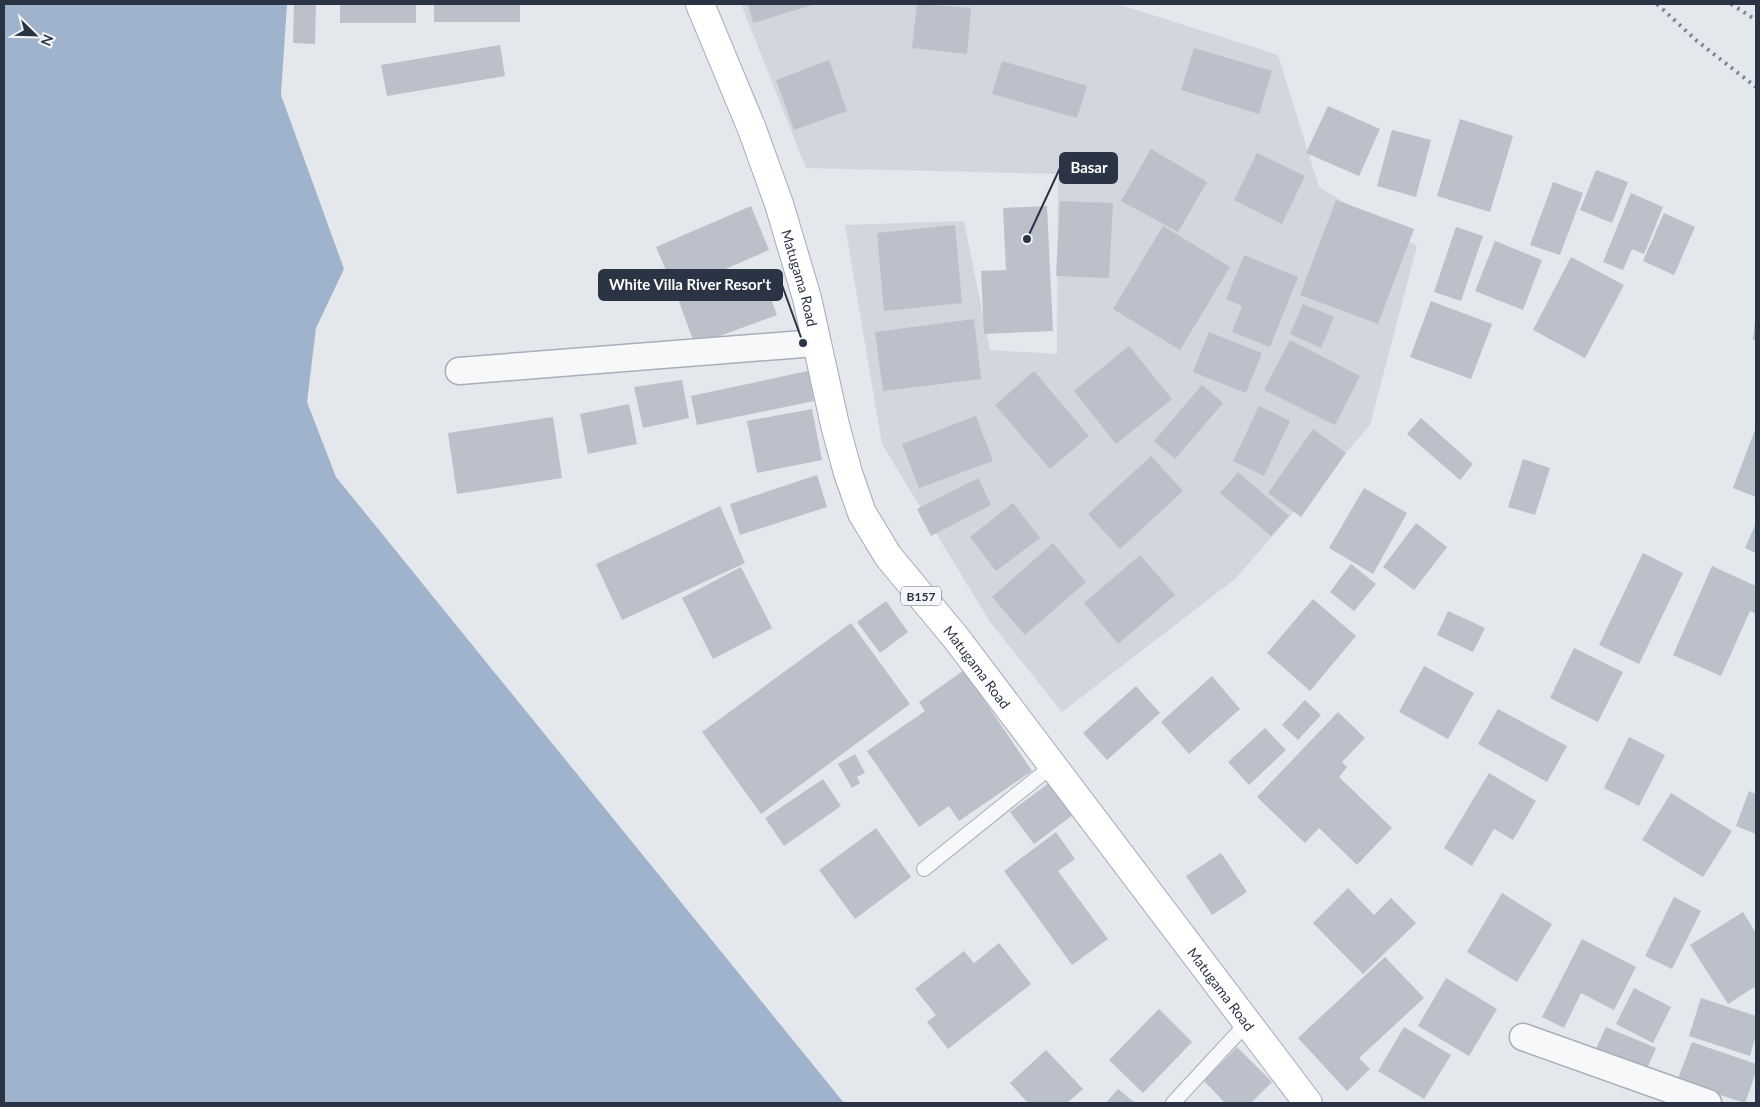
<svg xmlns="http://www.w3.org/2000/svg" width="1760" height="1107" font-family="Lato,sans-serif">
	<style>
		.built { fill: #d2d6de }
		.water { fill: #9fb4cc }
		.building { fill: #bbc0ca }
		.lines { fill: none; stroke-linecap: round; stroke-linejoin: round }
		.lane-casing { stroke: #a9aeb7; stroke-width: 16 }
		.street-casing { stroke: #a9aeb7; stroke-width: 29 }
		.primary-casing { stroke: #a3abb8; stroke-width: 30 }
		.lane { stroke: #f7f8fa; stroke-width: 14 }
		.street { stroke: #f7f8fa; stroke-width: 26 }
		.primary { stroke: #fff; stroke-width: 28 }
		.rail { stroke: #7d8696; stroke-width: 4; stroke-dasharray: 2.5 5; stroke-linecap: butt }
		.labels { text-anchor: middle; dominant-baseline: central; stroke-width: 5; stroke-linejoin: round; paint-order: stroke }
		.shield { fill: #f4f6f9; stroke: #676e7b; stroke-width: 1 }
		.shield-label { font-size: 12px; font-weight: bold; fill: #2b3445 }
		.street-label { font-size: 14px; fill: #2b3445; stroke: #f4f6f9 }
		.leader { fill: none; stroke: #2b3445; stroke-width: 2 }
		.callout-dot { fill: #2b3445; stroke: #f4f6f9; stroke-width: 2 }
		.callout { fill: #2b3445; stroke: #2b3445; stroke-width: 2 }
		.callout-label { font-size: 15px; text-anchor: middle; font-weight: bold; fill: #fff }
	</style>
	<rect width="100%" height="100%" fill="#e4e7ec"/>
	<!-- built -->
	<polygon class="built" points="741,4 1118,4 1278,55 1319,187 1417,246 1370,425 1235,579 1062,712 990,622 882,444 845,225 964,221 990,350 1057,354 1058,174 806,168"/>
	<!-- water -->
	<polygon class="water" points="4,4 287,4 281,95 344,269 316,328 307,402 336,477 844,1103 4,1103"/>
	<!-- building -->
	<g class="building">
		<polygon points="294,4 316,4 315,44 293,43"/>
		<rect x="340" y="4" width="76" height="19"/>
		<rect x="434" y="4" width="86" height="18"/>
		<polygon points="748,4 812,4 812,5 753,23"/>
		<polygon points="917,4 971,8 967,54 912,48"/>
		<polygon points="500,45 505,76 387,96 381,65"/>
		<polygon points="1194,48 1272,71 1259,114 1181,90"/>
		<polygon points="829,60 847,111 794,130 776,80"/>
		<polygon points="1002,61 1087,86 1077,118 992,94"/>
		<polygon points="1328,106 1380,129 1359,176 1306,153"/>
		<polygon points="1460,119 1513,136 1490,212 1437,196"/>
		<polygon points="1392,130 1431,140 1416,197 1377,186"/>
		<polygon points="1151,149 1207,182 1178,232 1121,201"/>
		<polygon points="1257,153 1305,176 1282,224 1234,200"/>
		<polygon points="1596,170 1628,182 1612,223 1580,210"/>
		<polygon points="1553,182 1583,193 1560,255 1530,245"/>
		<polygon points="1631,193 1663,207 1644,254 1632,249 1623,270 1603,262"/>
		<polygon points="1336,200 1414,229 1378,324 1300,295"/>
		<polygon points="1060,201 1113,203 1109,278 1056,276"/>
		<polygon points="751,206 769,250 675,291 656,247"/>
		<polygon points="1047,206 1053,331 984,334 981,271 1006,270 1003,208"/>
		<polygon points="1664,213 1695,227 1674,275 1643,261"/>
		<polygon points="955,225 962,303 884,311 877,233"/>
		<polygon points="1163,226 1230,267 1180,350 1113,309"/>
		<polygon points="1456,227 1483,236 1461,301 1434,292"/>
		<polygon points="1495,241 1542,260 1523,310 1475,291"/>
		<polygon points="1244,255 1298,277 1270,347 1232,332 1242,306 1226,299"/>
		<polygon points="1571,257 1624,285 1585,358 1533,330"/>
		<polygon points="760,269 777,315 695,345 678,299"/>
		<polygon points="1431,301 1492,324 1471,379 1410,357"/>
		<polygon points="1303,304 1334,317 1321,348 1290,334"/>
		<polygon points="974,319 981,379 883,391 875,332"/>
		<polygon points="1755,321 1756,321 1756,341 1753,340"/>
		<polygon points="1209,332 1262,353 1246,393 1193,372"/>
		<polygon points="1290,340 1360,376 1335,425 1264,390"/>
		<polygon points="1129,346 1172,399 1116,444 1074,391"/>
		<polygon points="808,371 814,401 697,425 691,396"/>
		<polygon points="1034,371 1089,436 1050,469 995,405"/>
		<polygon points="682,380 689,418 643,428 634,387"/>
		<polygon points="1202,385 1223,403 1175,459 1154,441"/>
		<polygon points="629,404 637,444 588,454 580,414"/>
		<polygon points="1259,406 1290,421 1264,476 1233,461"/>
		<polygon points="812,409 822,460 757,473 747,421"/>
		<polygon points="976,416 993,461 919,488 902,444"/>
		<polygon points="553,417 562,478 457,494 448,433"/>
		<polygon points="1421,418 1473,464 1460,480 1407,434"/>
		<polygon points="1756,427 1756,497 1733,488"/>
		<polygon points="1313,429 1346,453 1301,517 1268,493"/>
		<polygon points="1151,456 1183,491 1120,549 1088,514"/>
		<polygon points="1523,459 1550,468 1535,515 1508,507"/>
		<polygon points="1238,472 1289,516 1271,536 1220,493"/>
		<polygon points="817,475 827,507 740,535 730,504"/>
		<polygon points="978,478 991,505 931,536 917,509"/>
		<polygon points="1364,488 1407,513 1373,574 1329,548"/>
		<polygon points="1013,503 1040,538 996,571 970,537"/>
		<polygon points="720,506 745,563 622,620 596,564"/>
		<polygon points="1416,523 1447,547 1414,590 1383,567"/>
		<polygon points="1756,523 1756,553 1745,548"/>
		<polygon points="1053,543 1086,582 1025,635 992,597"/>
		<polygon points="1643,553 1683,573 1639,664 1599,645"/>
		<polygon points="1140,555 1175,595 1118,644 1084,603"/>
		<polygon points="1351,564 1376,584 1354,611 1330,592"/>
		<polygon points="1712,566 1756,586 1756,614 1750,611 1721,676 1673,655"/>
		<polygon points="741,567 772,628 713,659 682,598"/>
		<polygon points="1313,599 1356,636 1310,691 1267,653"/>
		<polygon points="886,601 908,632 880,653 857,622"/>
		<polygon points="1448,611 1485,628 1473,652 1437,635"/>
		<polygon points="851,623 910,704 761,814 702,732"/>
		<polygon points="1574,648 1623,672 1598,722 1550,698"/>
		<polygon points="1424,666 1474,693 1448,739 1399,712"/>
		<polygon points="964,670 1032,771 959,821 949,806 919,827 867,751 925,711 919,702"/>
		<polygon points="1212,676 1240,709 1189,754 1161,722"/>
		<polygon points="1136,686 1160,713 1107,760 1083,733"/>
		<polygon points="1305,700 1321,715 1298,740 1282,725"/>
		<polygon points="1498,709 1567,746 1547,782 1478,744"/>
		<polygon points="1338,712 1365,738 1342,762 1347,767 1339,777 1392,828 1357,865 1319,828 1305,843 1257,797"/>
		<polygon points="1265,728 1286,750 1249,785 1228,762"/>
		<polygon points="1629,737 1665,755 1639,806 1604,788"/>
		<polygon points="855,754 865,773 857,777 860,783 852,788 838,764"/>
		<polygon points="1489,773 1536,801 1513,840 1494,829 1472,866 1444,848"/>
		<polygon points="823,779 841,806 784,846 765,818"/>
		<polygon points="1049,783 1073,815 1034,844 1010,812"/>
		<polygon points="1749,791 1756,794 1756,834 1736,826"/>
		<polygon points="1671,793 1732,831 1703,877 1642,840"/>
		<polygon points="876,828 911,877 855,919 819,870"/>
		<polygon points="1056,832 1075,859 1058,871 1108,939 1072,965 1004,871"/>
		<polygon points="1221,853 1247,892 1212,915 1186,876"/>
		<polygon points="1348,888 1374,915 1391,898 1416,923 1363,974 1313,923"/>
		<polygon points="1502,893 1552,924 1517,982 1467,952"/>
		<polygon points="1674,897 1701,911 1672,969 1645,956"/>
		<polygon points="1743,912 1756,933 1756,986 1728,1004 1690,945"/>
		<polygon points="1582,939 1636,967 1614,1010 1581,993 1564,1028 1542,1017"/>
		<polygon points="999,943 1031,984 948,1049 927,1022 936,1015 915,989 964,951 974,963"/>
		<polygon points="1385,957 1424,998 1359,1058 1370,1069 1347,1091 1298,1038"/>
		<polygon points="1446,978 1497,1009 1469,1056 1418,1026"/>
		<polygon points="1634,988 1671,1007 1653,1043 1616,1024"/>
		<polygon points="1701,998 1756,1016 1756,1035 1750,1056 1689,1036"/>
		<polygon points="1159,1009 1192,1042 1143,1093 1109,1060"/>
		<polygon points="1404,1027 1451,1055 1424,1099 1378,1071"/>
		<polygon points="1606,1027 1656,1048 1645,1073 1595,1051"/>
		<polygon points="1692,1042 1756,1064 1756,1072 1745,1103 1677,1081"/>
		<polygon points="1237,1047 1272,1082 1251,1103 1225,1103 1204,1081"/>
		<polygon points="1046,1050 1083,1089 1067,1103 1028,1103 1010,1083"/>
		<polygon points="1118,1089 1135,1103 1106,1103"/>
	</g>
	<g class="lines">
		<defs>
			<g id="lane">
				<polyline points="924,869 1052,766"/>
				<polyline points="1173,1103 1247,1023"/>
			</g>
			<g id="street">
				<polyline points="459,371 816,343"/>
				<polyline points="1523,1037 1708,1103"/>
			</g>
			<g id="primary">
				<path id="s1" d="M700 4 752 129 779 204 807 298 835 425 848 473 862 513 888 556 956 638 1308 1103"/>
			</g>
		</defs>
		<!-- lane casing -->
		<use href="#lane" class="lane-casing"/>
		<!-- street casing -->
		<use href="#street" class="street-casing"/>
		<!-- primary casing -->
		<use href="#primary" class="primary-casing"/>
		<!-- lane -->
		<use href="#lane" class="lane"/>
		<!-- street -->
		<use href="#street" class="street"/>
		<!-- primary -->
		<use href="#primary" class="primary"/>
		<!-- rail -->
		<g class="rail">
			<polyline points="1657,4 1697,41 1756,87"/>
			<polyline points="1731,4 1756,20"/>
		</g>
	</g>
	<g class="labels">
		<!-- shield labels -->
		<rect class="shield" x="901" y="586.5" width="40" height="19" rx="4"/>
		<g class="shield-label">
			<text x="921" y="596">B157</text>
		</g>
		<!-- street labels -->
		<g class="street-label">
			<text stroke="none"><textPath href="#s1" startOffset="292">Matugama Road</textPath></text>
			<text stroke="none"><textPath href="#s1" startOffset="728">Matugama Road</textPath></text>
			<text stroke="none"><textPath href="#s1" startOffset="1132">Matugama Road</textPath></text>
		</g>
	</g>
	<!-- callouts -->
	<path class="leader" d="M1027 239L1060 168M803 343L782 285"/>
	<g class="callout-dot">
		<circle cx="1027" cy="239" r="5"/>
		<circle cx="803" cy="343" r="5"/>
	</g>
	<g class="callout">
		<rect x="1060" y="153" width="57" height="30" rx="5"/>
		<rect x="599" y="270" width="183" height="30" rx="5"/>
	</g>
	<g class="callout-label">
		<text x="1089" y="173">Basar</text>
		<text x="690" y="290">White Villa River Resor't</text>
	</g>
	<!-- border -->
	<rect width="1760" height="1107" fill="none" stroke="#2b3445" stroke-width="10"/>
	<!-- north arrow -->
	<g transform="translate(35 35) rotate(113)" stroke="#f4f6f9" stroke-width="4" paint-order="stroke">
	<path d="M0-4L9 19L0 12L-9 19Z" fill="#2b3445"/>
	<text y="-8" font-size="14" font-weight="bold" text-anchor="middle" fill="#2b3445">N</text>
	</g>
</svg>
